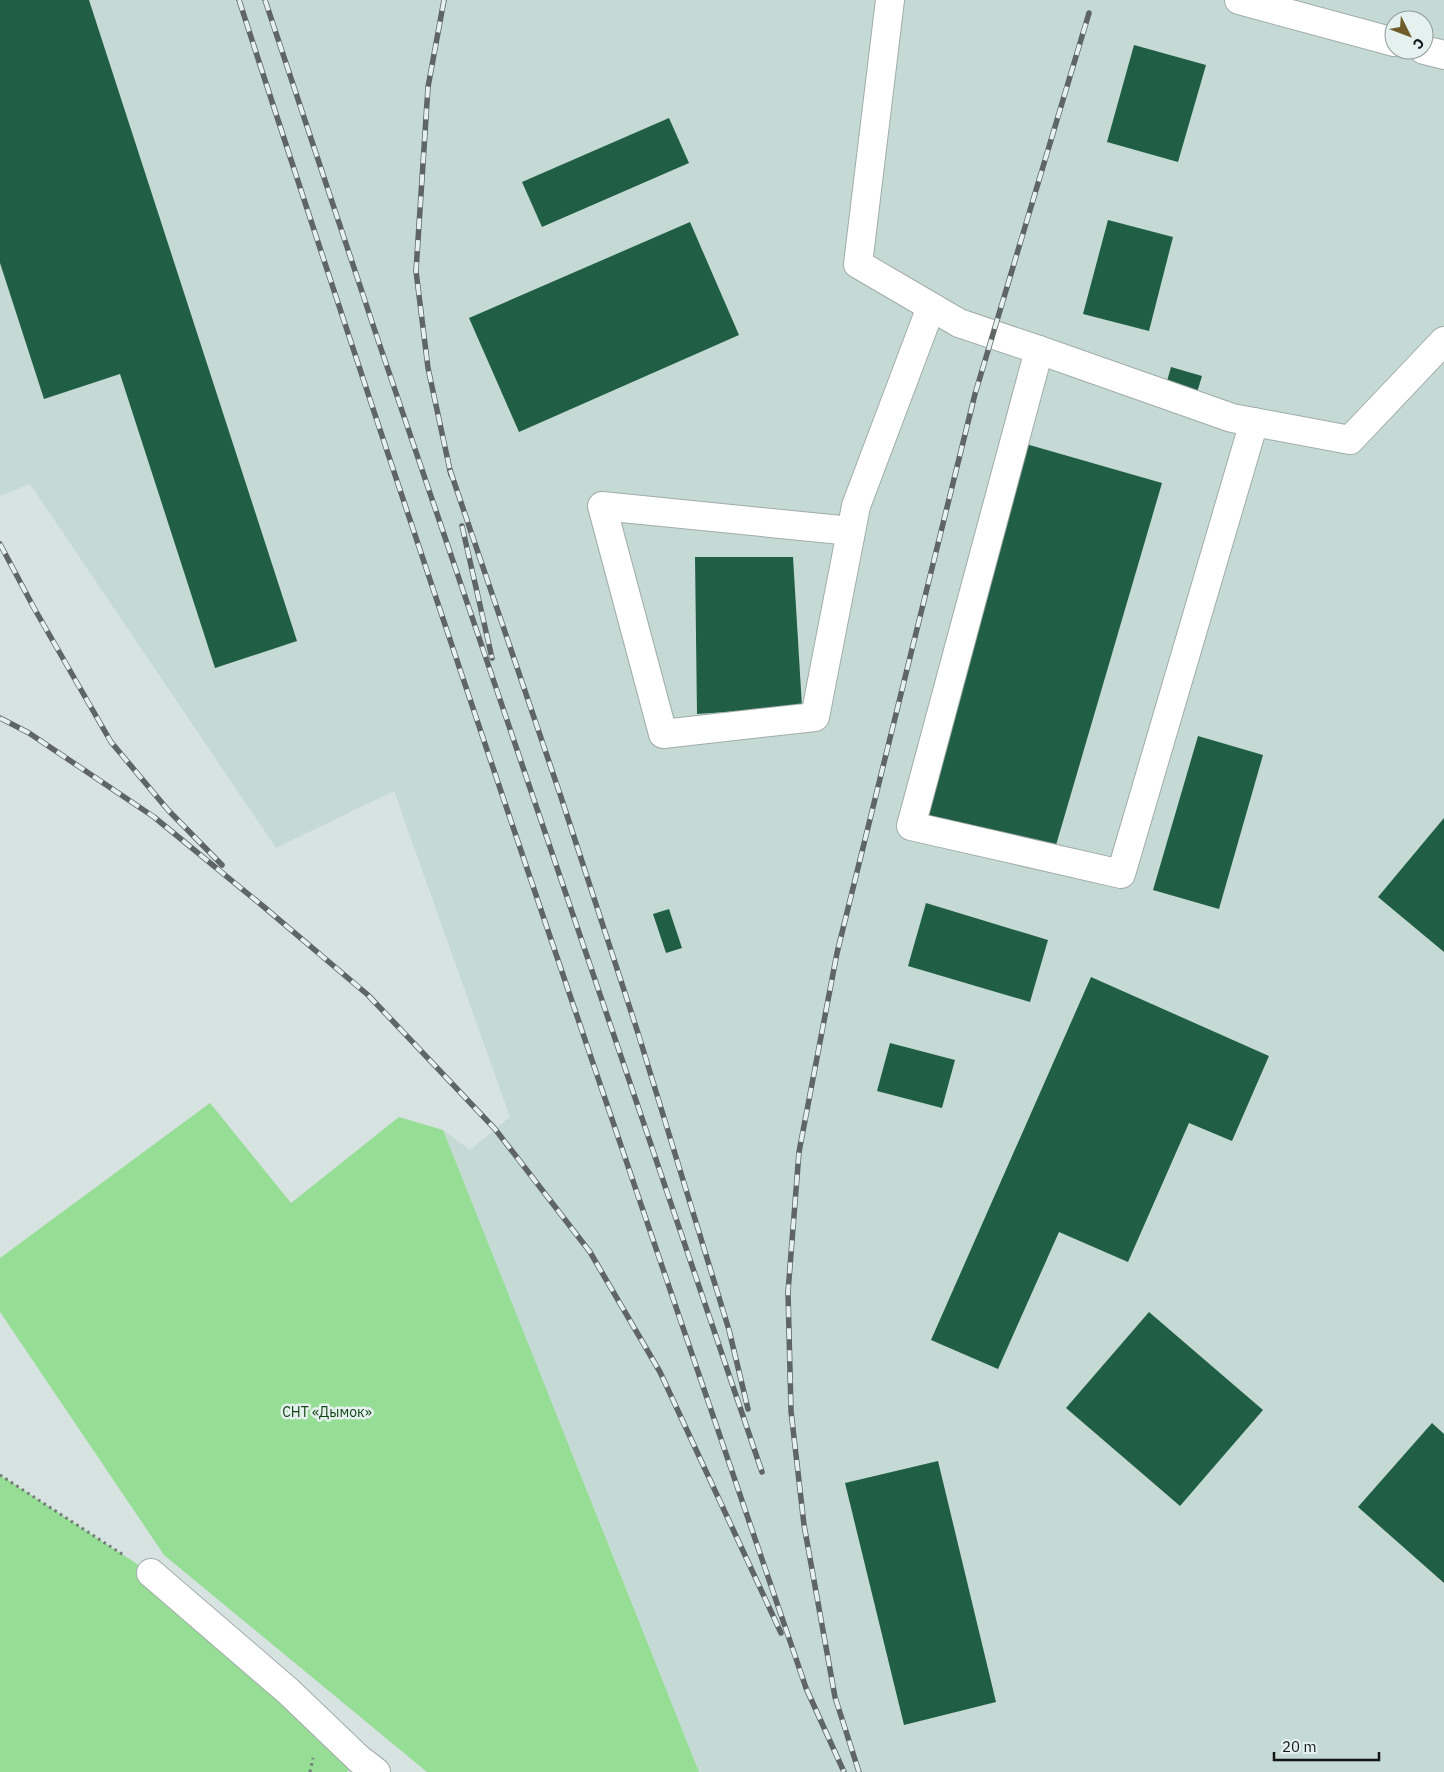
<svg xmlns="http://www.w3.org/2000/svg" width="1444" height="1772" font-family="'IBM Plex Sans',sans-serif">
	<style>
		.built { fill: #c5dad5; fill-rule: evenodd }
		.green { fill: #96dd95 }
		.building { fill: #205f45 }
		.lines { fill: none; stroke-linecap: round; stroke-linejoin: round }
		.minor-casing { stroke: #a1acaa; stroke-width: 30 }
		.path { stroke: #707977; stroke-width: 3; stroke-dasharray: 2.5 4; stroke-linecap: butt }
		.minor { stroke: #fff; stroke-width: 28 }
		.rail-casing { stroke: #5e6564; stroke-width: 5.5 }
		.rail { stroke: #e5f1ee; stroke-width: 4; stroke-dasharray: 11; stroke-linecap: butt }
		.labels { text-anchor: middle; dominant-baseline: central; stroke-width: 5; stroke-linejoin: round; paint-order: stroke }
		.park-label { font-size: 14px; fill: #114515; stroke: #e5f1ee }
	</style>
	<rect width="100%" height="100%" fill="#d7e3e1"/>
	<!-- built -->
	<path class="built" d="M0 0H1444V1772H699L443 1130 470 1150 510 1117 394 791 276 848 30 484 0 496ZM1394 20H1424V50H1394Z"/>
	<!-- green -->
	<g class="green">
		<polygon points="210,1103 291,1203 399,1117 443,1130 699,1772 427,1772 164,1555 0,1312 0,1258"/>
		<polygon points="0,1475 151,1573 359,1759 347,1772 0,1772"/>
	</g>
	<!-- building -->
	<g class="building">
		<polygon points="0,0 89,0 297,641 215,668 120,374 44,399 0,263"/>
		<polygon points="1134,45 1206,65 1178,162 1107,142"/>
		<polygon points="669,118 689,163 542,227 522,182"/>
		<polygon points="1108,220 1173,237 1149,331 1083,314"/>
		<polygon points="690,222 739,335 519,432 469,318"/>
		<polygon points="1171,367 1202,376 1196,396 1165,388"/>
		<polygon points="1026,444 1162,483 1054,852 918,812"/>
		<polygon points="695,557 793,557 802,707 697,714"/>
		<polygon points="1198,736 1263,755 1219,909 1153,890"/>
		<polygon points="1444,818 1444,952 1378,897"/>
		<polygon points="926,903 1048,940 1030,1002 908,966"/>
		<polygon points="669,909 682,948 666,953 653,914"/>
		<polygon points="1091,977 1269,1056 1232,1141 1189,1123 1128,1262 1059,1232 998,1369 931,1340"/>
		<polygon points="890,1043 955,1060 942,1108 877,1091"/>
		<polygon points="1149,1312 1263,1410 1180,1506 1066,1408"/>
		<polygon points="1432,1423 1444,1434 1444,1583 1358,1507"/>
		<polygon points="938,1461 996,1702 904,1725 845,1483"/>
	</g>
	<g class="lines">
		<defs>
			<g id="minor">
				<polyline points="890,0 858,264 959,323 1039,350 1232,418 1350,440 1444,341"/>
				<polyline points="1239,0 1394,42"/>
				<polyline points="1424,50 1444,55"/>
				<polyline points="1039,350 911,826 1121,874 1254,422"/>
				<polyline points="851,531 602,506 663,734 815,717 856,506 931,307"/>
				<polyline points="151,1573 288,1691 359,1759 376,1772"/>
			</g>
		</defs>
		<!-- minor casing -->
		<use href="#minor" class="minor-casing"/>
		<!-- path -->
		<g class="path">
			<polyline points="0,1475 125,1556"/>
			<polyline points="310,1772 313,1758"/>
		</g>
		<!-- minor -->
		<use href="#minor" class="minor"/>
		<defs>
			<g id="rail">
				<path d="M239 0C422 565 614 1126 806 1688L844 1772"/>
				<polyline points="265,0 376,334 762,1472"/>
				<polyline points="444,0 428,87 416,271 428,368 451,475"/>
				<polyline points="450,470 561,797 638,1033 729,1330 748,1409"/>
				<polyline points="462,526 492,658"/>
				<polyline points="0,544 34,608 111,742 168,810 222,865"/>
				<polyline points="0,718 29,733 154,817 264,907 368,995 495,1129 590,1252 660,1372 781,1633"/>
				<polyline points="859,1772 835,1697 804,1525 791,1411 788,1292 799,1152 837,953 975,394 1089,13"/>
			</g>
		</defs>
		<!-- rail casing -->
		<use href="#rail" class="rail-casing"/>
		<!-- rail -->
		<use href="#rail" class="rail"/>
	</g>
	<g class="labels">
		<!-- park labels -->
		<g class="park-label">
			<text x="327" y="1412">СНТ «Дымок»</text>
		</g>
	</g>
	<!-- north arrow -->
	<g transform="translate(1409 35) rotate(132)"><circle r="24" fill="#e5f1ee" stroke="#919a98"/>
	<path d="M0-4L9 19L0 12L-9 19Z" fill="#6f5b2a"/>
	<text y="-8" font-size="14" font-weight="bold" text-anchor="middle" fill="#121716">С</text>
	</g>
	<!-- scale -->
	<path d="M1274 1752v8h105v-8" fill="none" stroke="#121716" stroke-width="2.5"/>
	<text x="1282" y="1752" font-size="15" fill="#121716" stroke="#e5f1ee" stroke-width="4" paint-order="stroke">20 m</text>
</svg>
